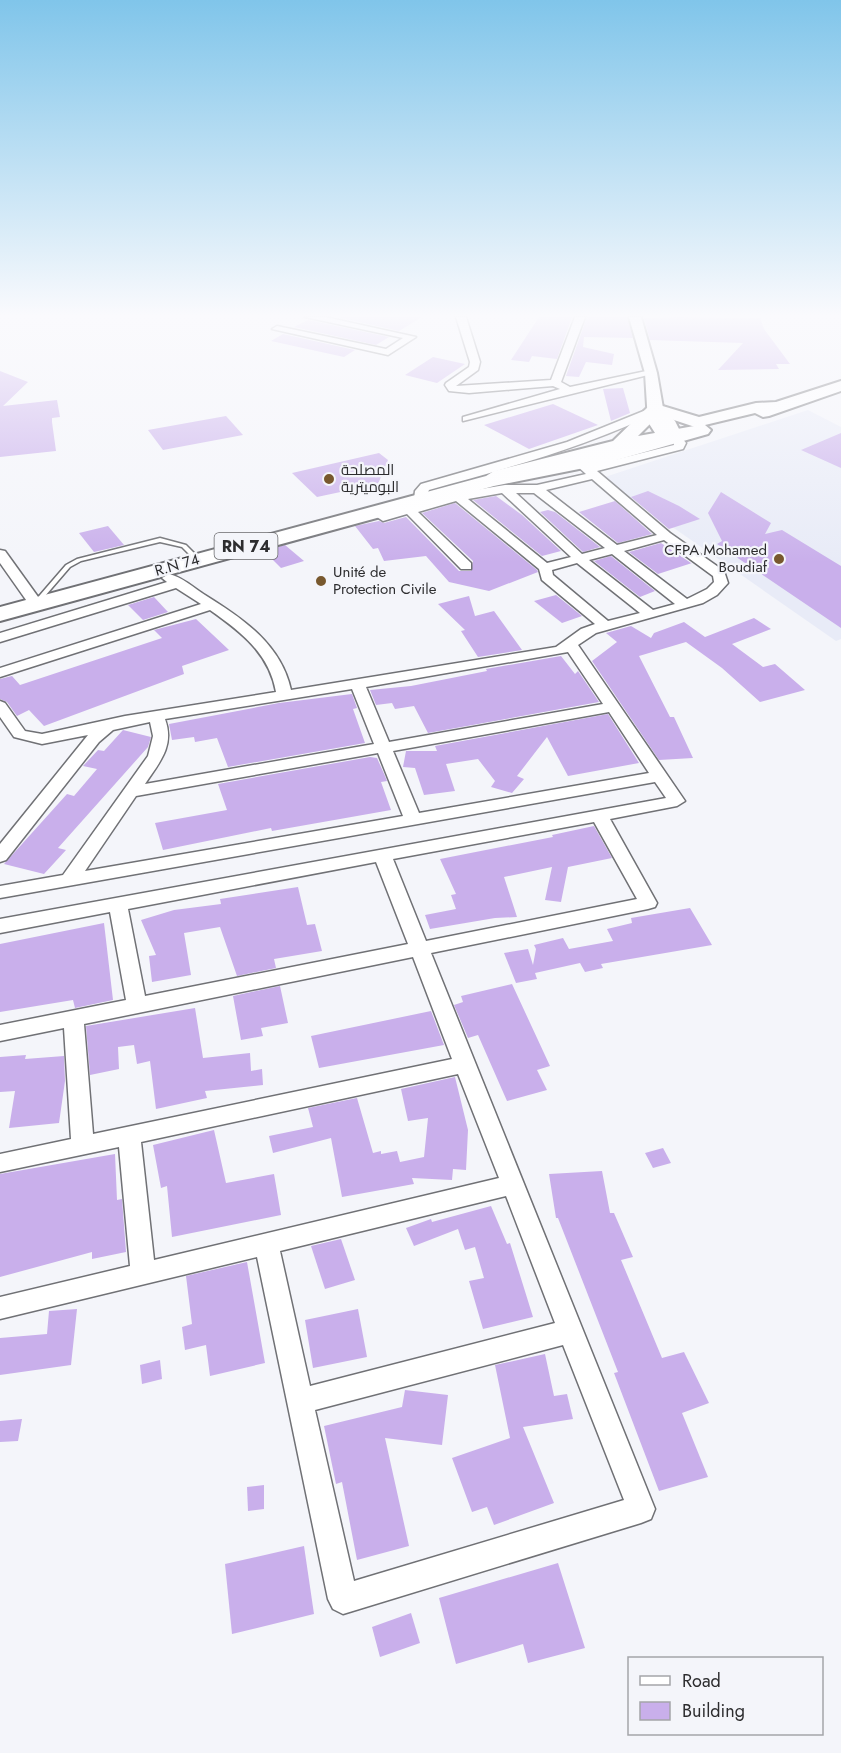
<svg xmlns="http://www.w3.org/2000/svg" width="841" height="1753" font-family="Jost,Cairo,sans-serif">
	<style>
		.built { fill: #e8ebf7 }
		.building { fill: #c9afeb }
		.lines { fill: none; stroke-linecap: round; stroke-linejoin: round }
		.service-casing { stroke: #707175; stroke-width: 3 }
		.minor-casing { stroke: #707175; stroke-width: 3 }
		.tertiary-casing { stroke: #707175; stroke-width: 4 }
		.primary-casing { stroke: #707175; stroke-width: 4 }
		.service { fill: #fff; fill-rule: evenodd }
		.minor { fill: #fff; fill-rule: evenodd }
		.tertiary { fill: #fff; fill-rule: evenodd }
		.primary { fill: #fff; fill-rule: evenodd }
		.poi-dot { fill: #78582e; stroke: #f4f5fa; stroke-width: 2 }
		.labels { text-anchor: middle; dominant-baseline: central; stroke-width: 4.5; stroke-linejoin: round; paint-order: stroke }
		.far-poi-label { font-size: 15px; fill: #2d2d2f; stroke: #f4f5fa; text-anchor: start }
		.far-street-label { font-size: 15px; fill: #2d2d2f; stroke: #f4f5fa }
		.shield { fill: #f4f5fa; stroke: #69696c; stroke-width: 1.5 }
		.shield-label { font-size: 16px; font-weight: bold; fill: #2d2d2f }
	</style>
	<rect width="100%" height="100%" fill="#f4f5fa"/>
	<!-- built -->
	<polygon class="built" points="808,410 841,427 841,639 836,641 602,478"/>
	<!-- building -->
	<g class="building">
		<polygon points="337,317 422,317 399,331"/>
		<polygon points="539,317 572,317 557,359 532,356 529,362 511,360"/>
		<polygon points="587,317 627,317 633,338 584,337 583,347 614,354 612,365 586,362 579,377 566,376"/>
		<polygon points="678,317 760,318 764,329 790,364 776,364 779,369 718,370 743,343 650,340 644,318"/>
		<polygon points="308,320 389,337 376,345 294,327"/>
		<polygon points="283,334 355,350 344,357 271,341"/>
		<polygon points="433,357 465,364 437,383 405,375"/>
		<polygon points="0,371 28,382 3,406 57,400 60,417 52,418 52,422 56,451 0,457"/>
		<polygon points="623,388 630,413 611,421 603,389"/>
		<polygon points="553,404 598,425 529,449 484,425"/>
		<polygon points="226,416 243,435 163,450 148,430"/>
		<polygon points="841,433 841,468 801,450"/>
		<polygon points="379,453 388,460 378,484 317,497 292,473"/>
		<polygon points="648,491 679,506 700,519 669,529 631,497"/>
		<polygon points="721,492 771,523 765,534 782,530 841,566 841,628 717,544 722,541 708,513"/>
		<polygon points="496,496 522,515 561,551 542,556 473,500"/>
		<polygon points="615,501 652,534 618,543 579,512"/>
		<polygon points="455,503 537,570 538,572 489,591 449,582 426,556 384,561 378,548 373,549 355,526 379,521 384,523 406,517 459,571 471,571 473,561 422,513"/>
		<polygon points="548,510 555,512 600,547 583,552 540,512"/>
		<polygon points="108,526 124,545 94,552 79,533"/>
		<polygon points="661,543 691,563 692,563 658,574 629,552"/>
		<polygon points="285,545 304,561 281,568 264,551"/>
		<polygon points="611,556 655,591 640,597 594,561"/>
		<polygon points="556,595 582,616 562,623 534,601"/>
		<polygon points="469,596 475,616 494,611 522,650 478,657 461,631 465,630 438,604"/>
		<polygon points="154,597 168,612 143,620 128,605"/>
		<polygon points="754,618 771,629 732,644 763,667 775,664 805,690 760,702 722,668 686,642 639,656 670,717 674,717 693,758 659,760 592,661 617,642 606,633 631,626 651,638 654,633 684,622 705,637"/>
		<polygon points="196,619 229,650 182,666 184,674 44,726 29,710 17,716 7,702 0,699 0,679 12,676 20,685 162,638 154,630"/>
		<polygon points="561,656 575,674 578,671 599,702 428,733 414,706 395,709 392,703 376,705 370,690 411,686 487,671 486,669"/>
		<polygon points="352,694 357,708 353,709 365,743 228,767 217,738 195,742 194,737 172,740 169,724 279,703"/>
		<polygon points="608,714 639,763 568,776 547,737 517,776 524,779 512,793 491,787 495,781 478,759 446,764 455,791 424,795 415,768 403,767 406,751 437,751 435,746"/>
		<polygon points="123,730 151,737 148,747 58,848 66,850 44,874 4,864 67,794 74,796 97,769 83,766 98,750 104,751"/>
		<polygon points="370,757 377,758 385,776 387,781 381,782 391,810 272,831 271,828 163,850 155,823 227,810 218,784"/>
		<polygon points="594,826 612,858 568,867 561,902 545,900 552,867 504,877 517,917 495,918 430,929 425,915 456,909 451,895 456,894 440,859 553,837 552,835"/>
		<polygon points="298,887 307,925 315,924 322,951 274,959 276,968 237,976 220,927 184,933 191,975 152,982 149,956 156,955 141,920 174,910 221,904 220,899"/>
		<polygon points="690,908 712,945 601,964 603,968 585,972 580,963 535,973 537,979 516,983 504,953 528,949 533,965 536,949 534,945 563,938 569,949 613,941 607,929 632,923 631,918"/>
		<polygon points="104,923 113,1000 75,1008 73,1000 0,1012 0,944"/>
		<polygon points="512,984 550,1066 537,1070 547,1090 507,1101 478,1035 468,1038 454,1005 463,1002 461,996"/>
		<polygon points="280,986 288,1023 261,1028 263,1036 241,1040 233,996"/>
		<polygon points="195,1008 203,1058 250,1053 251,1071 262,1069 263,1085 205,1091 207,1098 156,1109 150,1061 137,1064 134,1045 118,1047 119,1069 90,1075 86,1026"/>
		<polygon points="431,1011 444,1045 319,1068 311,1036"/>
		<polygon points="26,1055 25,1059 64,1056 65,1081 59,1123 9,1128 15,1091 0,1092 0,1057"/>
		<polygon points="455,1077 468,1130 466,1170 453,1169 452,1180 412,1178 414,1184 342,1197 331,1138 273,1153 269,1136 313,1127 308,1108 357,1098 373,1153 381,1151 381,1154 397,1151 400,1162 424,1157 428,1118 408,1121 401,1089"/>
		<polygon points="214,1130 226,1183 274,1174 281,1215 172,1237 167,1186 161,1188 153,1145"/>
		<polygon points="663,1148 671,1163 653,1168 645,1153"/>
		<polygon points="115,1154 117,1200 122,1199 126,1252 92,1259 92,1252 0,1277 0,1174"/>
		<polygon points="602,1171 610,1213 614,1213 633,1257 621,1260 662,1358 684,1352 709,1403 682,1413 708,1477 659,1491 614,1373 618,1372 558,1218 556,1218 549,1174"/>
		<polygon points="491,1206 507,1244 510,1243 533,1317 483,1329 469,1281 484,1278 475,1247 465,1250 458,1229 414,1246 406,1228 431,1219 432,1222"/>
		<polygon points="341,1239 355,1280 325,1289 311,1246"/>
		<polygon points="247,1262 265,1363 210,1376 206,1345 185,1350 182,1327 192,1324 186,1276"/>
		<polygon points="77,1309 71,1365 0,1375 0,1338 47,1334 49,1311"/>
		<polygon points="358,1309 367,1357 313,1368 305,1320"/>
		<polygon points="545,1354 554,1396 567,1394 573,1419 523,1427 554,1503 494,1525 487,1507 472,1512 452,1458 510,1438 495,1365"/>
		<polygon points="160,1360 162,1379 142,1384 140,1365"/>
		<polygon points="405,1390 448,1395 442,1445 385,1438 409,1546 357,1560 342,1482 336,1484 324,1426 402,1407"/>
		<polygon points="22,1419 18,1441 0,1442 0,1421"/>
		<polygon points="264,1485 264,1509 248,1511 247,1487"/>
		<polygon points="304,1546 314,1614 232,1634 225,1564"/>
		<polygon points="558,1563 585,1648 528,1663 523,1644 456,1664 439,1598"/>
		<polygon points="411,1613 420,1643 380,1657 372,1627"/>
	</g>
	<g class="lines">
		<defs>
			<polygon id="service" points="160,538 186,545 200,559 195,560 182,547 160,542 81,561 70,567 39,603 37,604 34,602 66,565 77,559"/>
			<g id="minor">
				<polygon points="305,317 325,317 416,337 388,355 272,329 277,326 386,349 403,338"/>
				<polygon points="456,317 466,317 480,362 478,370 456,386 551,380 575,317 585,317 561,382 570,387 651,370 656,373 463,421 463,417 560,389 553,386 469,393 449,391 445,385 446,383 469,367 470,362"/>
				<path d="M656 406 660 407V411C586 447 508 468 429 490L424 502 414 499 415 491 421 484 567 442Z"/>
				<path d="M673 437H681L686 443 683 449 597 471 670 533 724 571 728 583 717 595 703 603 596 633 578 645 685 801 677 806 610 819 657 903 655 907 648 909 431 953 655 1509 651 1519 641 1523 343 1614 333 1609 328 1599 257 1257 0 1319V1297L130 1266 119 1147 0 1172V1154L71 1139 64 1028 0 1041V1025L126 1000 110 912 0 933V919L666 798 655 782 0 898V886L63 875 148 756 153 736 150 722 113 730 99 742 6 860 0 862V844L88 735 42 744 14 737 0 717V701L5 703 25 731 42 734 125 716 276 692C269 653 241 632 210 610L0 677V668L201 604 176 588 0 642V633L167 582 162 578 169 574C182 577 194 588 205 595 242 618 281 644 291 690L556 647 581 629 595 624 542 580 539 569 456 501 418 512 471 563V569H461L407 514 383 521 377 517 458 493 505 485H537L586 474 576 465V461H584L590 466 674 445ZM592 479 657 535 617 545 546 490ZM502 493 571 557 547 563 468 499ZM516 493H534L605 548 582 554ZM664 540 713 576 714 582 707 589 687 599 624 551ZM612 554 675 604 653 610 589 560ZM577 563 640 613 608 621 553 575 552 570ZM568 652 603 704 389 742 366 687ZM352 689 374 744 145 784C159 763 175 746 165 719ZM609 712 649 773 419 813 393 751ZM378 753 403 816 85 871 136 796ZM594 822 637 899 426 941 393 859ZM376 862 408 944 145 996 128 909ZM413 957 452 1059 93 1134 84 1024ZM458 1074 499 1178 154 1260 141 1142ZM506 1196 555 1323 310 1386 280 1251ZM563 1345 624 1500 354 1581 315 1410Z"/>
				<polygon points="0,550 5,551 41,601 41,607 31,607 0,563"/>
			</g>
			<polygon id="tertiary" points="629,317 641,317 657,373 663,408 675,421 684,439 682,442 662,444 648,422 645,373"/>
			<path id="primary" d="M841 381V391L769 416 763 417 755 413 705 425 711 430 708 434 599 465 494 486 0 621V607L486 476 494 471 613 441 650 405 656 404 699 417 756 403 776 402ZM659 415 692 426H694L638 436Z"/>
		</defs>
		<!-- service casing -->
		<use href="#service" class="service-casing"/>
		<!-- minor casing -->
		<use href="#minor" class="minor-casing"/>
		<!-- tertiary casing -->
		<use href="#tertiary" class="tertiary-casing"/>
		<!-- primary casing -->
		<use href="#primary" class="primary-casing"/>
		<!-- service -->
		<use href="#service" class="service"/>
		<!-- minor -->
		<use href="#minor" class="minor"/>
		<!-- tertiary -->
		<use href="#tertiary" class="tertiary"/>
		<!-- primary -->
		<use href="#primary" class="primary"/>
	</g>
	<!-- sky -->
	<linearGradient id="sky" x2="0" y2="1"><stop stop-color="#80c5ea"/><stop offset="0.56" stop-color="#fafafd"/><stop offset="1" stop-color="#fafafd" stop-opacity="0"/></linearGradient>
	<rect width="841" height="563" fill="url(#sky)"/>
	<!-- markers -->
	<g class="poi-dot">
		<circle cx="329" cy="479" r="6"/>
		<circle cx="779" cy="559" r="6"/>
		<circle cx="321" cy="581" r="6"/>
	</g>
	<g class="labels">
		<!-- far-poi labels -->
		<g class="far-poi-label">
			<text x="341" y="470">المصلحة<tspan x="341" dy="17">البوميترية</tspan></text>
			<text x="767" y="550" text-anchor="end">CFPA Mohamed<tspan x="767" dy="17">Boudiaf</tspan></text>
			<text x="333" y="572">Unité de<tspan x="333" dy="17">Protection Civile</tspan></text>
		</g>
		<!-- far-street labels -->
		<g class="far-street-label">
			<text transform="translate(177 565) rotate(-16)">R.N 74</text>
		</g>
		<!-- shield labels -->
		<rect class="shield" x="214.5" y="533" width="63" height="26" rx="4.5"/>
		<g class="shield-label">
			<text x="246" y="546">RN 74</text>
		</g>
	</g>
	<!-- legend -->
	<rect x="628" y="1657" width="195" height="78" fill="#f4f5fa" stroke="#a4a5a9" stroke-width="1.5"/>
	<rect x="640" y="1676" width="30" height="9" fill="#ffffff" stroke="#a4a5a9" stroke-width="1.5"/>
	<text x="682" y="1687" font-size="18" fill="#2d2d2f">Road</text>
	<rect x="640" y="1702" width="30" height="18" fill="#c9afeb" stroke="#a4a5a9" stroke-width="1.5"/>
	<text x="682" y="1717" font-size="18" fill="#2d2d2f">Building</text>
</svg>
